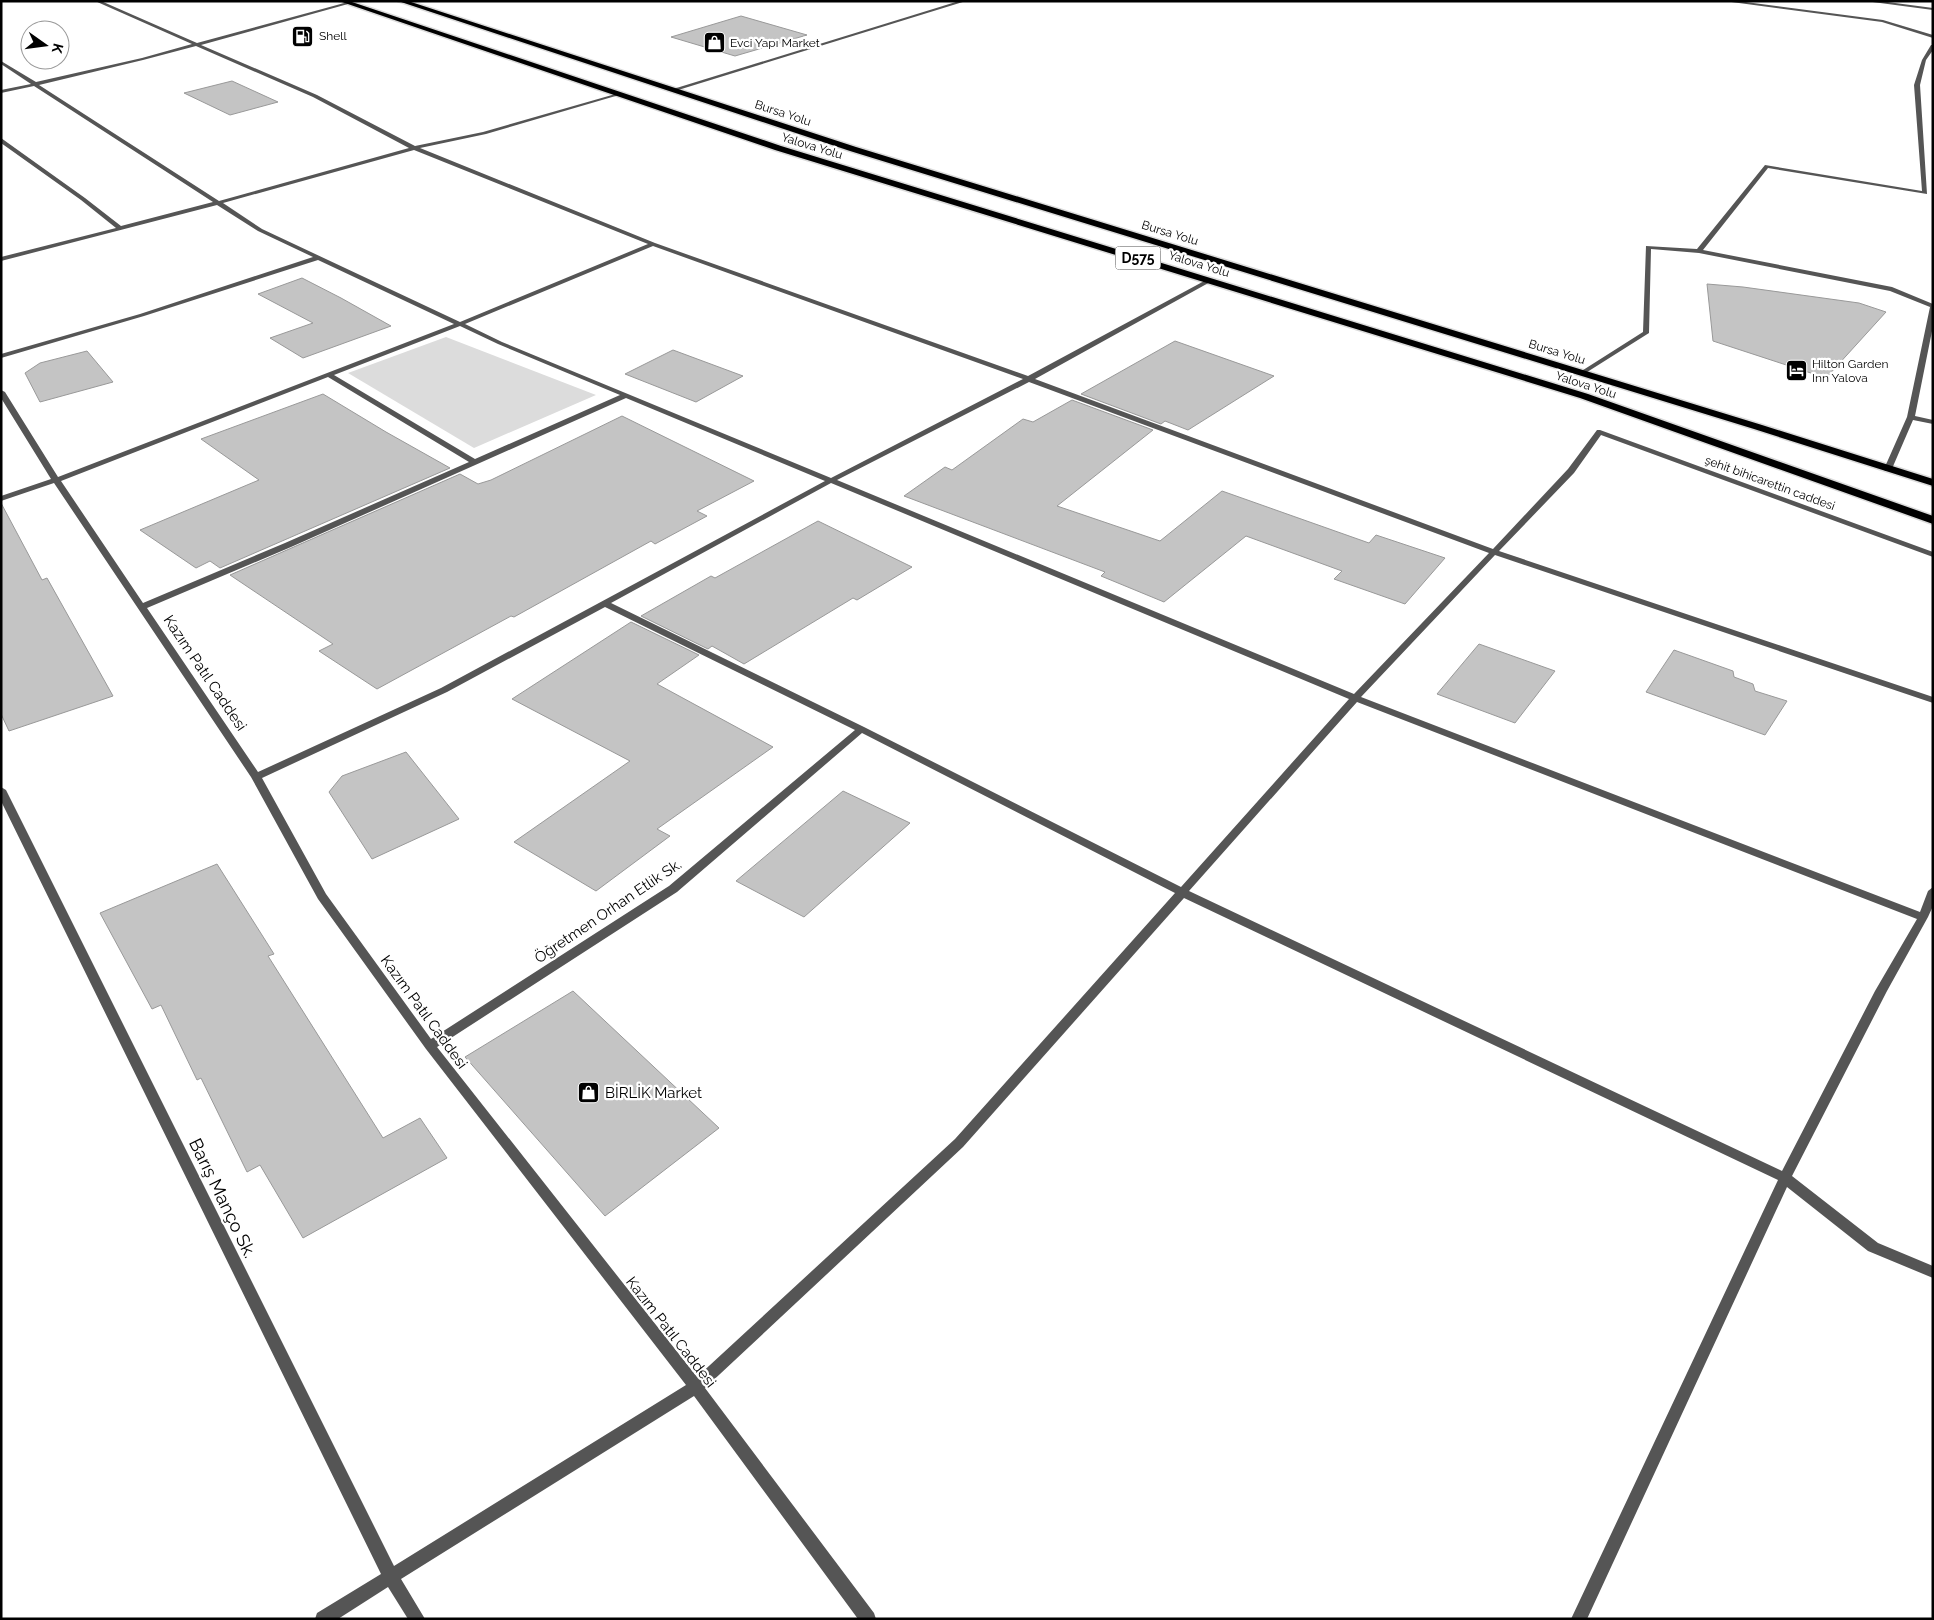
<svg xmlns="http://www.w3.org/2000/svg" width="1934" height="1620" font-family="Raleway,sans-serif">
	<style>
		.green { fill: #dcdcdc }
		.building { fill: #c4c4c4; stroke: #999 }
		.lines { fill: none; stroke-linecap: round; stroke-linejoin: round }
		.highway-casing { stroke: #dbdbdb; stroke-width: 3 }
		.street { fill: #555; fill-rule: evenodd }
		.highway { fill: #000; fill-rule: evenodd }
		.labels { text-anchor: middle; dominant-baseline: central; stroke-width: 4.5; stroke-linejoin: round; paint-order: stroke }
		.far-poi-label { font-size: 12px; fill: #000; stroke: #fff; text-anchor: start }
		.far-street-label { font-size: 12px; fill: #000; stroke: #fff }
		.shield { fill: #fff; stroke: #4c4c4c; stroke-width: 1 }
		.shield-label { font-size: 14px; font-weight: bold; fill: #000 }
		.street-label { font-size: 15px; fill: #000; stroke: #fff }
		.poi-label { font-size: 15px; fill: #000; stroke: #fff; text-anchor: start }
		.near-street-label { font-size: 18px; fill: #000; stroke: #fff }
	</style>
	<rect width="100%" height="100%" fill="#fff"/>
	<!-- green -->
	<polygon class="green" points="446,337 596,395 474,448 348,373"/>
	<!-- building -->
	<g class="building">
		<polygon points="741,16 807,35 735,56 671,37"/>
		<polygon points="232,81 278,102 230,115 184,93"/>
		<polygon points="302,278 341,298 391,326 303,358 270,338 313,323 258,294"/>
		<polygon points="1707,284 1743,287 1859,303 1886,312 1826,378 1713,341"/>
		<polygon points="1175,341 1274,376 1188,430 1165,421 1161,424 1081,394"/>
		<polygon points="673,350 743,376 696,402 625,374"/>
		<polygon points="87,351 113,382 40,402 25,373 40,363"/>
		<polygon points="323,394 386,432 450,468 220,568 210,561 196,568 140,530 259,480 201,439"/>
		<polygon points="1072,400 1153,430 1057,506 1160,541 1222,491 1369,543 1376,535 1445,558 1405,604 1334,579 1342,571 1246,536 1164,602 1101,576 1105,572 904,496 945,467 952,470 1023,419 1033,422"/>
		<polygon points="622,416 754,481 697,511 707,516 655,544 651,541 514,617 511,616 377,689 319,651 333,644 230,575 460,474 478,484 491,480"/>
		<polygon points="1,503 42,580 47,578 113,696 9,731 1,714"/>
		<polygon points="818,521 912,567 857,600 853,598 744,664 712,646 708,649 641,616 711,576 715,578"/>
		<polygon points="631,622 699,655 657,684 773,747 657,829 670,836 596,891 514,842 630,761 512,699"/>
		<polygon points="1479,644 1555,671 1515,723 1437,694"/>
		<polygon points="1674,650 1733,671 1734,677 1753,684 1755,691 1787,701 1765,735 1646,692"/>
		<polygon points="406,752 459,819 372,859 329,792 342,776"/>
		<polygon points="843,791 910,823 804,917 736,881"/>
		<polygon points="217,864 274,954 268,956 383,1138 420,1118 447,1158 303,1238 260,1165 247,1172 201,1078 197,1080 161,1005 152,1009 100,913"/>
		<polygon points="573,991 719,1128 605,1216 465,1057"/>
	</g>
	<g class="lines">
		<defs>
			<g id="highway">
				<polygon points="339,1 349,1 781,146 1588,394 1933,516 1933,524 1580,398 775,150"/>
				<polygon points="398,1 408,1 856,147 1762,425 1933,479 1933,486 1754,429 850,151"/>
			</g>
		</defs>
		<!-- highway casing -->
		<use href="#highway" class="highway-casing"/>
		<!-- street -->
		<g class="street">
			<path d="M95 1H101L197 43 348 2V4L201 45 317 95 415 146 483 132 619 93V95L486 134 420 148 655 243 1028 376 1208 279H1212V281L1035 379 1493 549 1568 469 1597 430H1600L1933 552V557L1601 435 1574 473 1499 551 1933 697V703L1495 555 1361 697 1920 912 1928 891 1933 887V906L1928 917 1887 991 1792 1176 1878 1243 1933 1266V1278L1868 1251 1787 1187 1587 1619H1571L1778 1180 1184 898 963 1147 705 1388 874 1613 876 1619H858L694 1396 401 1579 425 1619H408L388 1587 338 1619H315L317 1613 381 1574 1 801V787L6 790 394 1566 686 1385 426 1049 318 899 251 777 54 483 1 501V496L51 479 1 398V390L5 392 58 477 454 324 318 260 144 316 1 358V354L140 314 313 257 258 231 217 205 1 261V257L116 228 81 200 1 143V138L85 198 121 226 213 202 34 86 1 93V90L31 84 1 64V61L36 82 142 58 192 44ZM196 46 313 97 409 148 219 201 39 85 143 60ZM414 150 648 244 460 322 262 229 223 203ZM653 246 1023 379 831 478 502 342 465 324ZM460 326 498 344 620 395 475 459 334 375ZM328 377 469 462 285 543 143 603 61 481ZM1029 382 1489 553 1354 694 837 480ZM626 398 825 481 441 688 258 772 147 608 291 547ZM831 483 1349 699 1181 887 864 727 611 603ZM605 607 855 730 669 886 431 1039 326 894 262 778 447 692ZM1357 702 1917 919 1875 991 1782 1171 1189 891ZM862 733 1175 893 955 1139 697 1377 437 1047 677 892Z"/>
			<polygon points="959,1 966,1 675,91 670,90"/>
			<polygon points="1724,1 1738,1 1883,20 1933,35 1933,38 1882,22"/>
			<polygon points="1865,1 1880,1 1933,8 1933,10"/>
			<polygon points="1931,45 1933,45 1933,50 1926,60 1920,85 1927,194 1768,168 1703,250 1892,287 1933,304 1933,326 1915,416 1933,420 1933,424 1913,420 1891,471 1885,471 1884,469 1907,417 1930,307 1890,291 1699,253 1651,249 1649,333 1584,374 1580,374 1580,372 1643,332 1646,246 1697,249 1765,165 1922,191 1914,85 1922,60"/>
		</g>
		<!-- highway -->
		<use href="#highway" class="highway"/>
	</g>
	<!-- icons -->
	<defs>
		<symbol id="fuel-square" viewBox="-11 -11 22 22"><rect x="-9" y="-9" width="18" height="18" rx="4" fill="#000" stroke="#fff"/><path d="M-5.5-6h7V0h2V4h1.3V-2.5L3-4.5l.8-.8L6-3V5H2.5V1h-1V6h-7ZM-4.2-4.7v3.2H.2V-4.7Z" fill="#fff"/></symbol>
		<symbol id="shop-square" viewBox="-11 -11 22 22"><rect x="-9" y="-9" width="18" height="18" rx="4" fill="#000" stroke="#fff"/><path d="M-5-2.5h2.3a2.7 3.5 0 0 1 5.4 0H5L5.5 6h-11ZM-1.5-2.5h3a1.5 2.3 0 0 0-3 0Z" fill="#fff"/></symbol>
		<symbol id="hotel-square" viewBox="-11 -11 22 22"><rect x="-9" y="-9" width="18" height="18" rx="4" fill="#000" stroke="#fff"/><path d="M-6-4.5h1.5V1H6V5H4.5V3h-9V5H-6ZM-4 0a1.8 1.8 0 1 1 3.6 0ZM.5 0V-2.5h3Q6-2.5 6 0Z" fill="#fff"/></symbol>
	</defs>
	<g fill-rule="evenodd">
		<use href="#fuel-square" x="290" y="24" width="25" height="25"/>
		<use href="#shop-square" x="702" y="30" width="25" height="25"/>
		<use href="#hotel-square" x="1784" y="358" width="25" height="25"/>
		<use href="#shop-square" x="576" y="1080" width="25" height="25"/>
	</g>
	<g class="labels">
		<!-- far-poi labels -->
		<g class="far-poi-label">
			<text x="319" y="36">Shell</text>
			<text x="730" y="43">Evci Yapı Market</text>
			<text x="1812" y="364">Hilton Garden<tspan x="1812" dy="14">Inn Yalova</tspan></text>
		</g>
		<!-- far-street labels -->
		<g class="far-street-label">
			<text transform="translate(783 113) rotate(18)">Bursa Yolu</text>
			<text transform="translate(812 146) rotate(17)">Yalova Yolu</text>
			<text transform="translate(1170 233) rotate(17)">Bursa Yolu</text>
			<text transform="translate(1199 264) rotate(17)">Yalova Yolu</text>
			<text transform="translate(1557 352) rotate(17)">Bursa Yolu</text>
			<text transform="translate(1586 385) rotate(18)">Yalova Yolu</text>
			<text transform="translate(1770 483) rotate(20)">şehit bihicarettin caddesi</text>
		</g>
		<!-- shield labels -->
		<rect class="shield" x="1115.5" y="246.5" width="45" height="23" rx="4"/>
		<g class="shield-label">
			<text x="1138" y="258">D575</text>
		</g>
		<!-- street labels -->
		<g class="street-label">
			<text transform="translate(205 673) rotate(56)">Kazım Patıl Caddesi</text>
			<text transform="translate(608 911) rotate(-34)">Öğretmen Orhan Etlik Sk.</text>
			<text transform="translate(424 1012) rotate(54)">Kazım Patıl Caddesi</text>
			<text transform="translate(671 1332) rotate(52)">Kazım Patıl Caddesi</text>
		</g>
		<!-- poi labels -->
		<g class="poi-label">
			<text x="605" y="1093">BİRLİK Market</text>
		</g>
		<!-- near-street labels -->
		<g class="near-street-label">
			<text transform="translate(223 1198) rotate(64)">Barış Manço Sk.</text>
		</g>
	</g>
	<!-- border -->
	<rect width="1934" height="1620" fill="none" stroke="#000000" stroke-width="5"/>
	<!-- north arrow -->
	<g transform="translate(45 45) rotate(104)"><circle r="24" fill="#ffffff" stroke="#999999"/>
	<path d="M0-4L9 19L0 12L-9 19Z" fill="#000000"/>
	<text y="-8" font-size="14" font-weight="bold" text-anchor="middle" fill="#000000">K</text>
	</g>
</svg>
